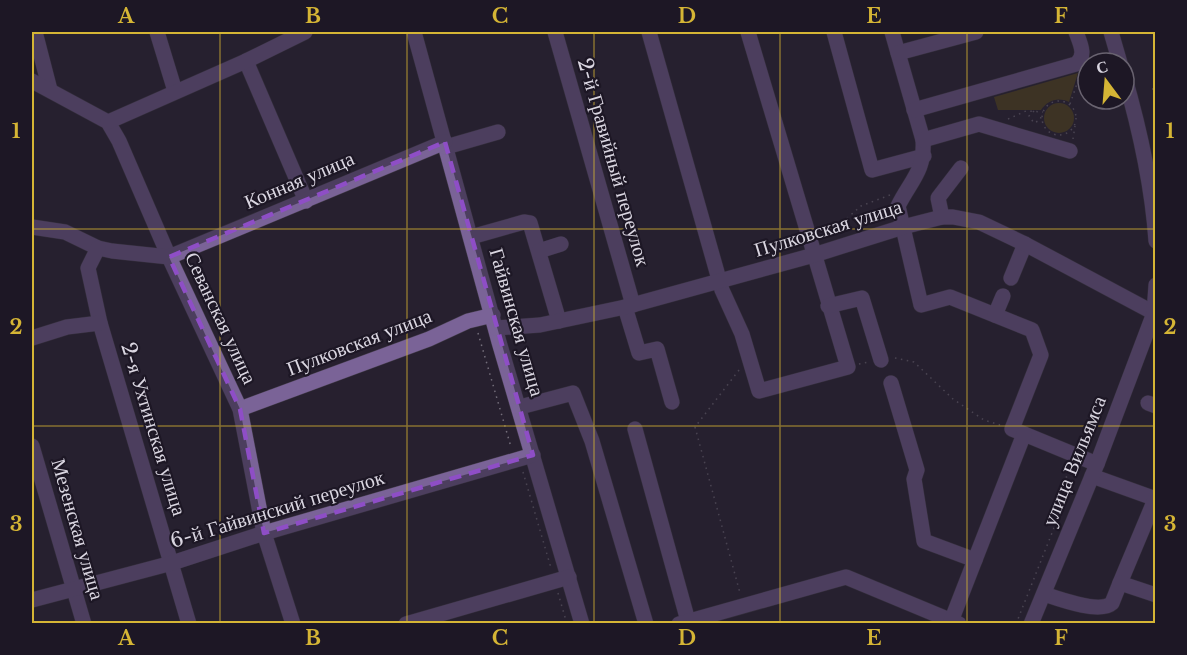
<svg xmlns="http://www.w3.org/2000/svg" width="1187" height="655" font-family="'Libre Baskerville',serif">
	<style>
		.green { fill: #594b18 }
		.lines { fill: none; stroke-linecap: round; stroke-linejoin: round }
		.minor-casing { stroke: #443d4b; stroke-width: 16 }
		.path { stroke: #746e7b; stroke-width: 1.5; stroke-dasharray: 1.5 4.5; stroke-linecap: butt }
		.minor { stroke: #7a6397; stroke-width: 15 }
		.marked { fill: none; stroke: #8e4ec6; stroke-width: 4.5; stroke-dasharray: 12 8; stroke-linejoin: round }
		.grid { fill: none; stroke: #d5b535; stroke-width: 1.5; stroke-opacity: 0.55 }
		.labels { text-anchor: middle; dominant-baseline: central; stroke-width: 4.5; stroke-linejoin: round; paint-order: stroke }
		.street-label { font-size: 20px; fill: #dad6e1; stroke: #1d1725 }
		.neatline { fill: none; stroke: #d5b535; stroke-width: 2 }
		.grid-label { font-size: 20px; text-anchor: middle; font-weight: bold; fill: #d5b535 }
	</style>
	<rect width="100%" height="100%" fill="#27202f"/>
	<!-- green -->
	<g class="green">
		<path d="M1078 73 1069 102C1058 97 1048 100 1041 110H998L994 97Z"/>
		<circle cx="1059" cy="118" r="15"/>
	</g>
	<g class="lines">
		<defs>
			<g id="minor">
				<polyline points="35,32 50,90"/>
				<polyline points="157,32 175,91"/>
				<polyline points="414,32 499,342 582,624"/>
				<polyline points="555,32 633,305"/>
				<polyline points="649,32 722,290 742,334 759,391 848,367 748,32"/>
				<polyline points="834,32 872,170 924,156"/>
				<path d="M892 32 923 140C925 171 911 180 898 206L921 305 950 297 1032 330 1041 355 1012 429 1097 464"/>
				<polyline points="1111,32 1120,63"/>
				<polyline points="898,53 976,32"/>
				<polyline points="246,61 306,201"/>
				<path d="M1124 75C1140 130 1152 184 1156 241"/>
				<polyline points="32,81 108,122 119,141 169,257 240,409 264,533 293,624"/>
				<path d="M914 110 1076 64C1087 56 1080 43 1076 32"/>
				<polyline points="108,122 246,61 305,32"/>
				<polyline points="923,140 979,124 1070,151"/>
				<polyline points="446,147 498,132"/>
				<polyline points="942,217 938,198 961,168"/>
				<polyline points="32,227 65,232 98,248 112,251 169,257 445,142"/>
				<polyline points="471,237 524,222 530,223 559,321"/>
				<polyline points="98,248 88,268 100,323 189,624"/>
				<polyline points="539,251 561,244"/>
				<polyline points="1011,278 1025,244"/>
				<polyline points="828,306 862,298 881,360"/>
				<polyline points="625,307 639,353 657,349 672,402"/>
				<polyline points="995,315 1003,296"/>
				<polyline points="496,328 540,325 625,307 814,255 903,227 942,217 953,217 979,222 1025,244 1156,314"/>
				<polyline points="32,338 67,327 100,323"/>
				<polyline points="891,383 917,470 914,479 924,541 975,560"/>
				<polyline points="1148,403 1156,406"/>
				<polyline points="520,407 573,393 592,441 646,624"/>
				<polyline points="240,409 429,339 468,321 493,315"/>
				<polyline points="635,429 688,621"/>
				<polyline points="32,446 84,624"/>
				<polyline points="1092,476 1156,499"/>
				<polyline points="1120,583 1156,497"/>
				<path d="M1044 594C1059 599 1100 614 1112 603L1120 583 1156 595"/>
				<polyline points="32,600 172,563 264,533 533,455"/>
				<polyline points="406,624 569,577"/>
				<polyline points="679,624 846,577 959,624"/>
				<polyline points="950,624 1024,434"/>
				<polyline points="1031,624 1097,464 1154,313 1156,285"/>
			</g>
		</defs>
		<!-- minor casing -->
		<use href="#minor" class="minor-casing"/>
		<!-- path -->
		<g class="path">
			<polyline points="1152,89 1156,89"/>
			<circle cx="1059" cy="118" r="17"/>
			<polyline points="1070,104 1079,78"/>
			<polyline points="1034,111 1029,116 1034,123 1040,120 1041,117 1039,113"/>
			<polyline points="1008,119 1026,111 1043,112"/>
			<polyline points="1073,139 1075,126"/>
			<polyline points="839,232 838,226 861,206 890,195"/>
			<polyline points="478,333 511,447"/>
			<polyline points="895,358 914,362 953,399 984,420 1000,425"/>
			<polyline points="859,364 869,362"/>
			<polyline points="739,370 695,427 740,593"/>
			<polyline points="523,472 551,568"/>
			<polyline points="558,593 567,624"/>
			<polyline points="1016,624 1067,495 1066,464"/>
		</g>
		<!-- minor -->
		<use href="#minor" class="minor"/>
	</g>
	<!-- marked area -->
	<path d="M0 0H1187V655H0ZM445 142 533 455 264 533 240 409 169 257Z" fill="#27202f" fill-opacity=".55" fill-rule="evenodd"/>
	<path class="marked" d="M445 142 533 455 264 533 240 409 169 257Z"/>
	<!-- grid -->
	<path class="grid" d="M220 32V624M407 32V624M594 32V624M780 32V624M967 32V624M32 229H1156M32 426H1156"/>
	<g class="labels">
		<!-- street labels -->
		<g class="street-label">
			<text transform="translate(614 162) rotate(74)">2-й Гравийный переулок</text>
			<text transform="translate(299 180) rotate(-23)">Конная улица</text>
			<text transform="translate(828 228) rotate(-17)">Пулковская улица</text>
			<text transform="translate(221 318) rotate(65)">Севанская улица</text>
			<text transform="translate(517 322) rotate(74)">Гайвинская улица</text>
			<text transform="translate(359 342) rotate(-21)">Пулковская улица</text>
			<text transform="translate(154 429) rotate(73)">2-я Ухтинская улица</text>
			<text transform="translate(1074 461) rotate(-68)">улица Вильямса</text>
			<text transform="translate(277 509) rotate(-17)">6-й Гайвинский переулок</text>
			<text transform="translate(78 529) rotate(74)">Мезенская улица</text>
		</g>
	</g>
	<!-- border -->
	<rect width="1187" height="655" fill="none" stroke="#1d1725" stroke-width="66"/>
	<!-- north arrow -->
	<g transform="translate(1106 81) rotate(344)"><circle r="28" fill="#1d1725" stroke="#696370" stroke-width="1.5"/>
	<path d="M0-4.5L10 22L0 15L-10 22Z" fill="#d5b535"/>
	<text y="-9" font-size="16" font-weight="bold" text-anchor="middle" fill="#dad6e1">С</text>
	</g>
	<rect x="33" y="33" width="1121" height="589" class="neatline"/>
	<g class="grid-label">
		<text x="126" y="23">A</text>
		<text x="313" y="23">B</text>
		<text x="500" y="23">C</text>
		<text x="687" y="23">D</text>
		<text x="874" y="23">E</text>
		<text x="1061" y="23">F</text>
		<text x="16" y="138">1</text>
		<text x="1170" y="138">1</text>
		<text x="16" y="334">2</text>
		<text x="1170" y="334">2</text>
		<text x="16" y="531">3</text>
		<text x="1170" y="531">3</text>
		<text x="126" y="645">A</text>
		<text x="313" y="645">B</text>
		<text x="500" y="645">C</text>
		<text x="687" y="645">D</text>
		<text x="874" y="645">E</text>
		<text x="1061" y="645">F</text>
	</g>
</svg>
